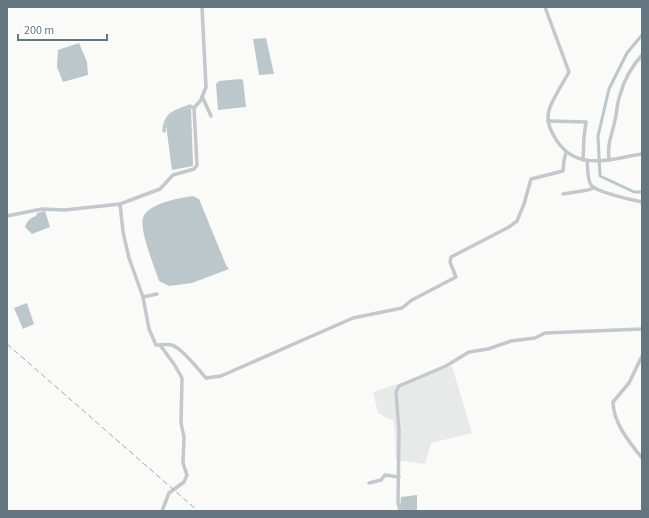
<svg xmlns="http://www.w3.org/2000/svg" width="649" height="518" font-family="'Source Sans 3',sans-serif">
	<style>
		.built { fill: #e8e9e9 }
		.water { fill: #bbc7cb }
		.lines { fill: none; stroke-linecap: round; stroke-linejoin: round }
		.canal { stroke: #bbc7cb; stroke-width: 3 }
		.minor { stroke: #c3c8cc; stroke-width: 3.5 }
		.rail { stroke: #a2aab0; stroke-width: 1; stroke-dasharray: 6 3; stroke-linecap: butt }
	</style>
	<rect width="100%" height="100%" fill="#fafaf8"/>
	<!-- built -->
	<polygon class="built" points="452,366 472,433 431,443 425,464 396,460 394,421 378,413 373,392"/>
	<!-- water -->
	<g class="water">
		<polygon points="266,38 274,74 259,75 253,39"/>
		<polygon points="79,43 87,62 88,75 63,82 57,67 58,50"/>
		<polygon points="240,79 243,80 246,107 218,110 216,84 219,81"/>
		<polygon points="191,108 193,166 172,170 166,125 167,119 179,111"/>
		<path d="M193 196 199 199 226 265 229 269 192 283 169 286 159 281C155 268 139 230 143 218 148 203 179 198 193 196Z"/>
		<path d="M45 211 50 227 32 234 25 227C27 221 30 218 36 216L37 213Z"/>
		<polygon points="27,303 34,324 23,329 14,308"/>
		<polygon points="417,495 417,511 402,511 400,506 401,497"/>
	</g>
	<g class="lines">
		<!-- canal -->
		<polyline class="canal" points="642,35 627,53 609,89 598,136 600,176 634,192 641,192 642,191"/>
		<!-- minor -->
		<g class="minor">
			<path d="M202 7 206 87 201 100 194 108 197 165 194 169 173 175 160 189 120 204 123 232 129 258 143 297 149 329 156 345C161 345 167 344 172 345 182 348 198 369 206 378L221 376 353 318 402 308 412 300 456 277 450 262 451 257 509 227 517 221 524 204 531 179 563 171 564 160 566 153"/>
			<path d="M545 7 569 72C563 83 555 95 550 107 546 117 549 128 554 136 574 173 609 159 642 154"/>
			<polyline points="202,96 211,116"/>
			<polyline points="548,121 586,122 584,137 583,160"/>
			<path d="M164 131C165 113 175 112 190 106L194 108"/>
			<path d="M587 160C588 167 587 180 591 185 596 192 632 200 642 202"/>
			<path d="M609 160C607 142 612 136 615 120 617 112 617 103 620 95 624 80 632 66 642 55"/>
			<polyline points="563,194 588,190 593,188"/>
			<polyline points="7,216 42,209 65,210 120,204"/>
			<polyline points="143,297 157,294"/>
			<polyline points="160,345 174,364 182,378 181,423 184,437 183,463 187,475 184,482 169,493 162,511"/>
			<path d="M642 356 629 383 613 402C613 422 629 442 642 458"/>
			<polyline points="369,483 381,480 385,475 399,477"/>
			<polyline points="400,511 398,502 399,431 396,392 399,386 446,366 469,352 488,349 511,341 535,338 545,333 642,329"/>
		</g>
		<!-- rail -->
		<polyline class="rail" points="7,344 198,511"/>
	</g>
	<!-- border -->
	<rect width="649" height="518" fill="none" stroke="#657683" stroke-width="16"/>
	<!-- scale -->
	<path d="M18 34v6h89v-6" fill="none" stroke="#657683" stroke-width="2"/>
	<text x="24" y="34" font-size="12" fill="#657683" stroke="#ffffff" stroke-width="3" paint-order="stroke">200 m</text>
</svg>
